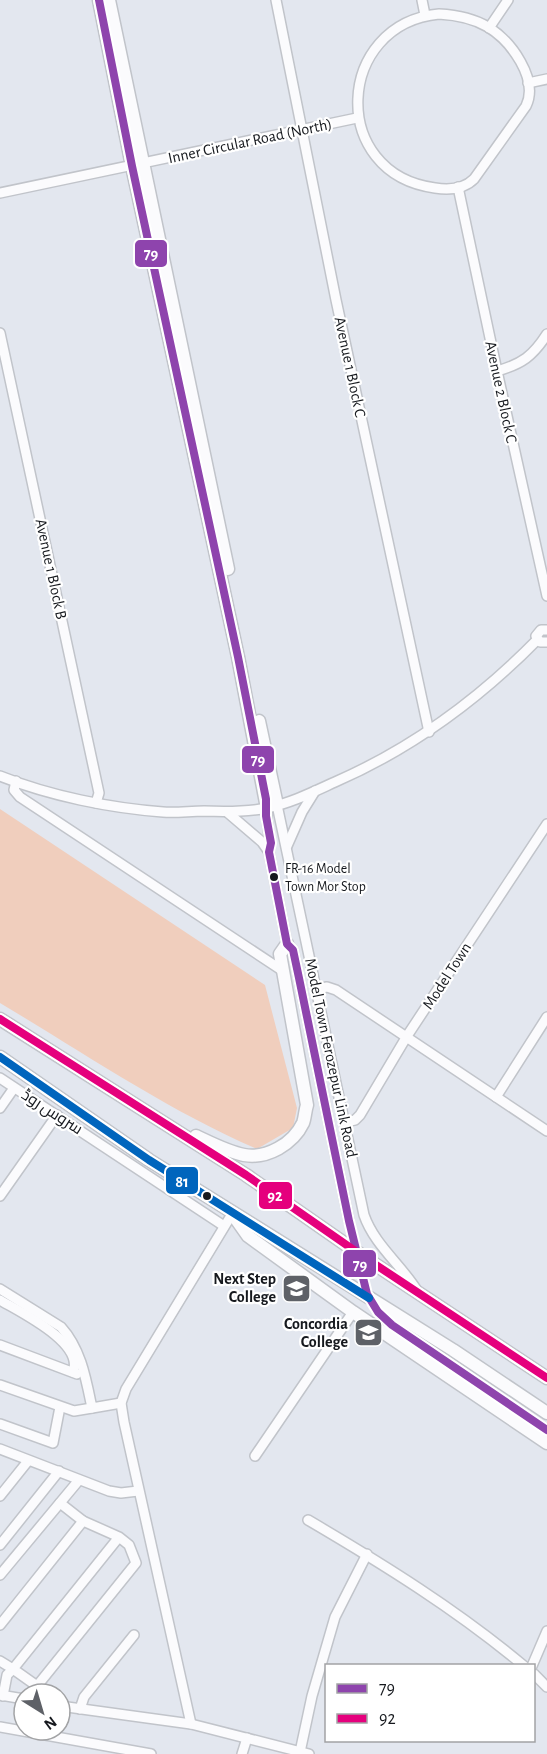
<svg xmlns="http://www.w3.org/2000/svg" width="547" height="1754" font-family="'Alegreya Sans',Cairo,sans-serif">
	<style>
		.green { fill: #f0cebd }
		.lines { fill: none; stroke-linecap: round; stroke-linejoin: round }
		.minor-tunnel { stroke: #c4c8d0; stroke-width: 9; stroke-dasharray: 9 4.5; stroke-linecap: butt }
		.minor-casing { stroke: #c1c4ca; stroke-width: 12 }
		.major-casing { stroke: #c1c4ca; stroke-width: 15 }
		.minor { stroke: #fbfbfd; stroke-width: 9 }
		.major { stroke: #fbfbfd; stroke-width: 12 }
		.bus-1-casing { stroke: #fff; stroke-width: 12 }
		.bus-2-casing { stroke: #fff; stroke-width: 12 }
		.bus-3-casing { stroke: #fff; stroke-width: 12 }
		.bus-1 { stroke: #8e44ad; stroke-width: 8 }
		.bus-2 { stroke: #e5007d; stroke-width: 8 }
		.bus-3 { stroke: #0065bd; stroke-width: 8 }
		.bus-dot { fill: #16191e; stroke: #fff; stroke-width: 2 }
		.labels { text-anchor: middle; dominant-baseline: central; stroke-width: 4.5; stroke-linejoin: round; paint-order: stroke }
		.bus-label { font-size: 14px; fill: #16191e; stroke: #fff; text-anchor: start }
		.street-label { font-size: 16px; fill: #16191e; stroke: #fff }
		.poi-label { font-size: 16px; font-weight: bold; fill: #16191e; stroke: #fff; text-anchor: end }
		.line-badge { stroke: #fff; stroke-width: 2 }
		.badge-label { font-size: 16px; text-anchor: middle; font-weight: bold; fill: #fff }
	</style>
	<rect width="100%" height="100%" fill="#e3e7ef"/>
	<!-- green -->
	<path class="green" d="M0 809 265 985 297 1108 293 1128 257 1149C167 1110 84 1053 0 1003Z"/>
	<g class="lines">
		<!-- minor-tunnel -->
		<path class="minor-tunnel" d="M349 1221C355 1246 362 1292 378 1312 393 1331 418 1343 437 1357"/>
		<defs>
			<g id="minor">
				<polyline points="276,0 336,300 429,732"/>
				<polyline points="422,0 425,15"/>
				<path d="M439 14C457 15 473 18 488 27 511 41 539 79 526 106L474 179C464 189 448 190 435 188 328 174 335 24 439 14Z"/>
				<polyline points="489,28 508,0"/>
				<polyline points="528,83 547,79"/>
				<polyline points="458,187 497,371 547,596"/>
				<polyline points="0,193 357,118"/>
				<polyline points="0,333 99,793 96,803"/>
				<path d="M497 371C522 364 533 356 547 334"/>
				<polyline points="547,630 541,630 536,636 540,642 547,642"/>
				<path d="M0 776C50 796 110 808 163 812 177 813 190 811 204 811 225 812 246 812 267 808 291 803 313 792 335 782 413 748 478 700 537 640"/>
				<polyline points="16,781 14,790 20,797 283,971"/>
				<path d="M277 805 364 1215C374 1244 400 1264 416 1289"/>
				<path d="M267 808C265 823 272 837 269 852L287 944 293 950 299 978 349 1221"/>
				<polyline points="227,812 262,842 269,852"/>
				<polyline points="287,846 302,812 315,791"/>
				<polyline points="316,989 327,987 336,990 547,1131"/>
				<polyline points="0,1078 224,1226"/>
				<polyline points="496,1097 547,1017"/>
				<polyline points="0,1108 14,1088"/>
				<polyline points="346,1122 355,1120 360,1115 407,1036 547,824"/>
				<polyline points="0,1196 57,1115"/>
				<path d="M0 1289 61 1327C81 1349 86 1379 92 1408L121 1403"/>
				<path d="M0 1300C20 1312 85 1343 73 1372"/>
				<polyline points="0,1345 77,1374"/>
				<polyline points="437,1357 547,1430"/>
				<polyline points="0,1385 74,1411 92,1408"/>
				<polyline points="0,1424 53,1443 60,1407"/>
				<polyline points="0,1449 109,1491 121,1493 138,1491"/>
				<polyline points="255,1456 353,1312"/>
				<polyline points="0,1496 28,1461"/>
				<polyline points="60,1503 83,1521 119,1537 129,1545 136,1563 37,1686 13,1669 119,1537"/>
				<path d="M308 1520C383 1564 457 1610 524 1666"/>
				<polyline points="0,1545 59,1471"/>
				<polyline points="0,1575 79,1480"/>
				<polyline points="0,1625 83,1521"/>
				<polyline points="0,1661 13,1669 7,1675 3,1696"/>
				<polyline points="532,1666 547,1631"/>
				<polyline points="534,1674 547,1687"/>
				<polyline points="0,1695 24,1699"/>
				<polyline points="60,1706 191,1724 309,1754"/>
				<polyline points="80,1709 84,1697 134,1635"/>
				<polyline points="191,1724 124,1422 121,1403 126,1389 232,1214"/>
				<polyline points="0,1727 151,1754"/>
				<polyline points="300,1752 312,1696 335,1617 367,1554"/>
				<polyline points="242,1754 247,1738"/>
			</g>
			<g id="major">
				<polyline points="99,0 132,166 238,657 267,808"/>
				<polyline points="109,0 228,569"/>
				<polyline points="259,721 277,805"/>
				<polyline points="0,1019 246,1175 361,1255 547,1378"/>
				<polyline points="0,1057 149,1160 453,1350 547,1413"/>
				<path d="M196 1136C211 1143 228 1152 244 1155 267 1159 293 1144 303 1123 305 1118 305 1111 307 1105L280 954 287 944"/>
				<polyline points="236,1219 248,1236 353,1312 547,1443"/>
			</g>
		</defs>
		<!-- minor casing -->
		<use href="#minor" class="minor-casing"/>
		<!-- major casing -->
		<use href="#major" class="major-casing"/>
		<!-- minor -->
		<use href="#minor" class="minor"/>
		<!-- major -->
		<use href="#major" class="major"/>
		<defs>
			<polyline id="bus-1" points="99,0 132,166 238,657 266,799 266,816 271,843 269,852 287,944 293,950 299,978 349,1221 367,1294 378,1312 392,1325 547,1430"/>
			<polyline id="bus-2" points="0,1019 246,1175 361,1255 547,1378"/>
			<polyline id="bus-3" points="0,1057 149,1160 369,1298"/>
		</defs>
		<!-- bus-1 casing -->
		<use href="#bus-1" class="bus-1-casing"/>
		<!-- bus-2 casing -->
		<use href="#bus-2" class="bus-2-casing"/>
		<!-- bus-3 casing -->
		<use href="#bus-3" class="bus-3-casing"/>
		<!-- bus-1 -->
		<use href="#bus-1" class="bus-1"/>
		<!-- bus-2 -->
		<use href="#bus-2" class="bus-2"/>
		<!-- bus-3 -->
		<use href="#bus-3" class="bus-3"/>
	</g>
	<!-- icons -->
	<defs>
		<symbol id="university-square" viewBox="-11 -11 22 22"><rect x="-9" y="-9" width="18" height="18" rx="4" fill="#5e6167" stroke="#fff"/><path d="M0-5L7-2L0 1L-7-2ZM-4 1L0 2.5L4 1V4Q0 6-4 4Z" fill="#fff"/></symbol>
	</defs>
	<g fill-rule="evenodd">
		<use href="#university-square" x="280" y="1272" width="33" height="33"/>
		<use href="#university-square" x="352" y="1316" width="33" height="33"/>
	</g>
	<!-- markers -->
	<g class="bus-dot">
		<circle cx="274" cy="877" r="5"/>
		<circle cx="207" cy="1196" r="5"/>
	</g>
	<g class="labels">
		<!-- bus labels -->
		<g class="bus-label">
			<text x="285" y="869">FR-16 Model<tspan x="285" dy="18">Town Mor Stop</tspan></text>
		</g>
		<!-- street labels -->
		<g class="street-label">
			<text transform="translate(250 141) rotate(-12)">Inner Circular Road (North)</text>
			<text transform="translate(350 367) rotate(78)">Avenue 1 Block C</text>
			<text transform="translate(501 392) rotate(78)">Avenue 2 Block C</text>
			<text transform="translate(51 569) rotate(78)">Avenue 1 Block B</text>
			<text transform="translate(447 976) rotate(-57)">Model Town</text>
			<text transform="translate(331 1058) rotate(78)">Model Town Ferozepur Link Road</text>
			<text transform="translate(52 1112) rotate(33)">سروس روڈ</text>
		</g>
		<!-- poi labels -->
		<g class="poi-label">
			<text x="276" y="1279">Next Step<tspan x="276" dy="18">College</tspan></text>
			<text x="348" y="1324">Concordia<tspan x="348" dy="18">College</tspan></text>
		</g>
	</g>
	<g class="line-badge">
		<rect x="134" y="239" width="34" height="29" rx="6" fill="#8e44ad"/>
		<rect x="241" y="745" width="34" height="29" rx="6" fill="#8e44ad"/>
		<rect x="165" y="1166" width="34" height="29" rx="6" fill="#0065bd"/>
		<rect x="258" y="1181" width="35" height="29" rx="6" fill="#e5007d"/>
		<rect x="342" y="1249" width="35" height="29" rx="6" fill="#8e44ad"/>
	</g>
	<g class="badge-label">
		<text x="151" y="259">79</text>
		<text x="258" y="765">79</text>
		<text x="182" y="1187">81</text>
		<text x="275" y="1201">92</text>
		<text x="360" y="1270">79</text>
	</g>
	<!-- legend -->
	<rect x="325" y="1664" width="210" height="78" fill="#ffffff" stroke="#a2a3a5" stroke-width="1.5"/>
	<rect x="337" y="1684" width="30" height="9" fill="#8e44ad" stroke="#a2a3a5" stroke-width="1.5"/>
	<text x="379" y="1694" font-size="18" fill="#16191e">79</text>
	<rect x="337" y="1714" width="30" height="9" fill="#e5007d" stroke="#a2a3a5" stroke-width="1.5"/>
	<text x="379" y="1724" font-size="18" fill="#16191e">92</text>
	<!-- north arrow -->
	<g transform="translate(42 1712) rotate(143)"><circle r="28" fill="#ffffff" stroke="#a2a3a5" stroke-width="1.5"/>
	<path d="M0-4.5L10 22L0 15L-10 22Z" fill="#5e6167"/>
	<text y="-9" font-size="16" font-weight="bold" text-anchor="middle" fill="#16191e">N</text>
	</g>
</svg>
